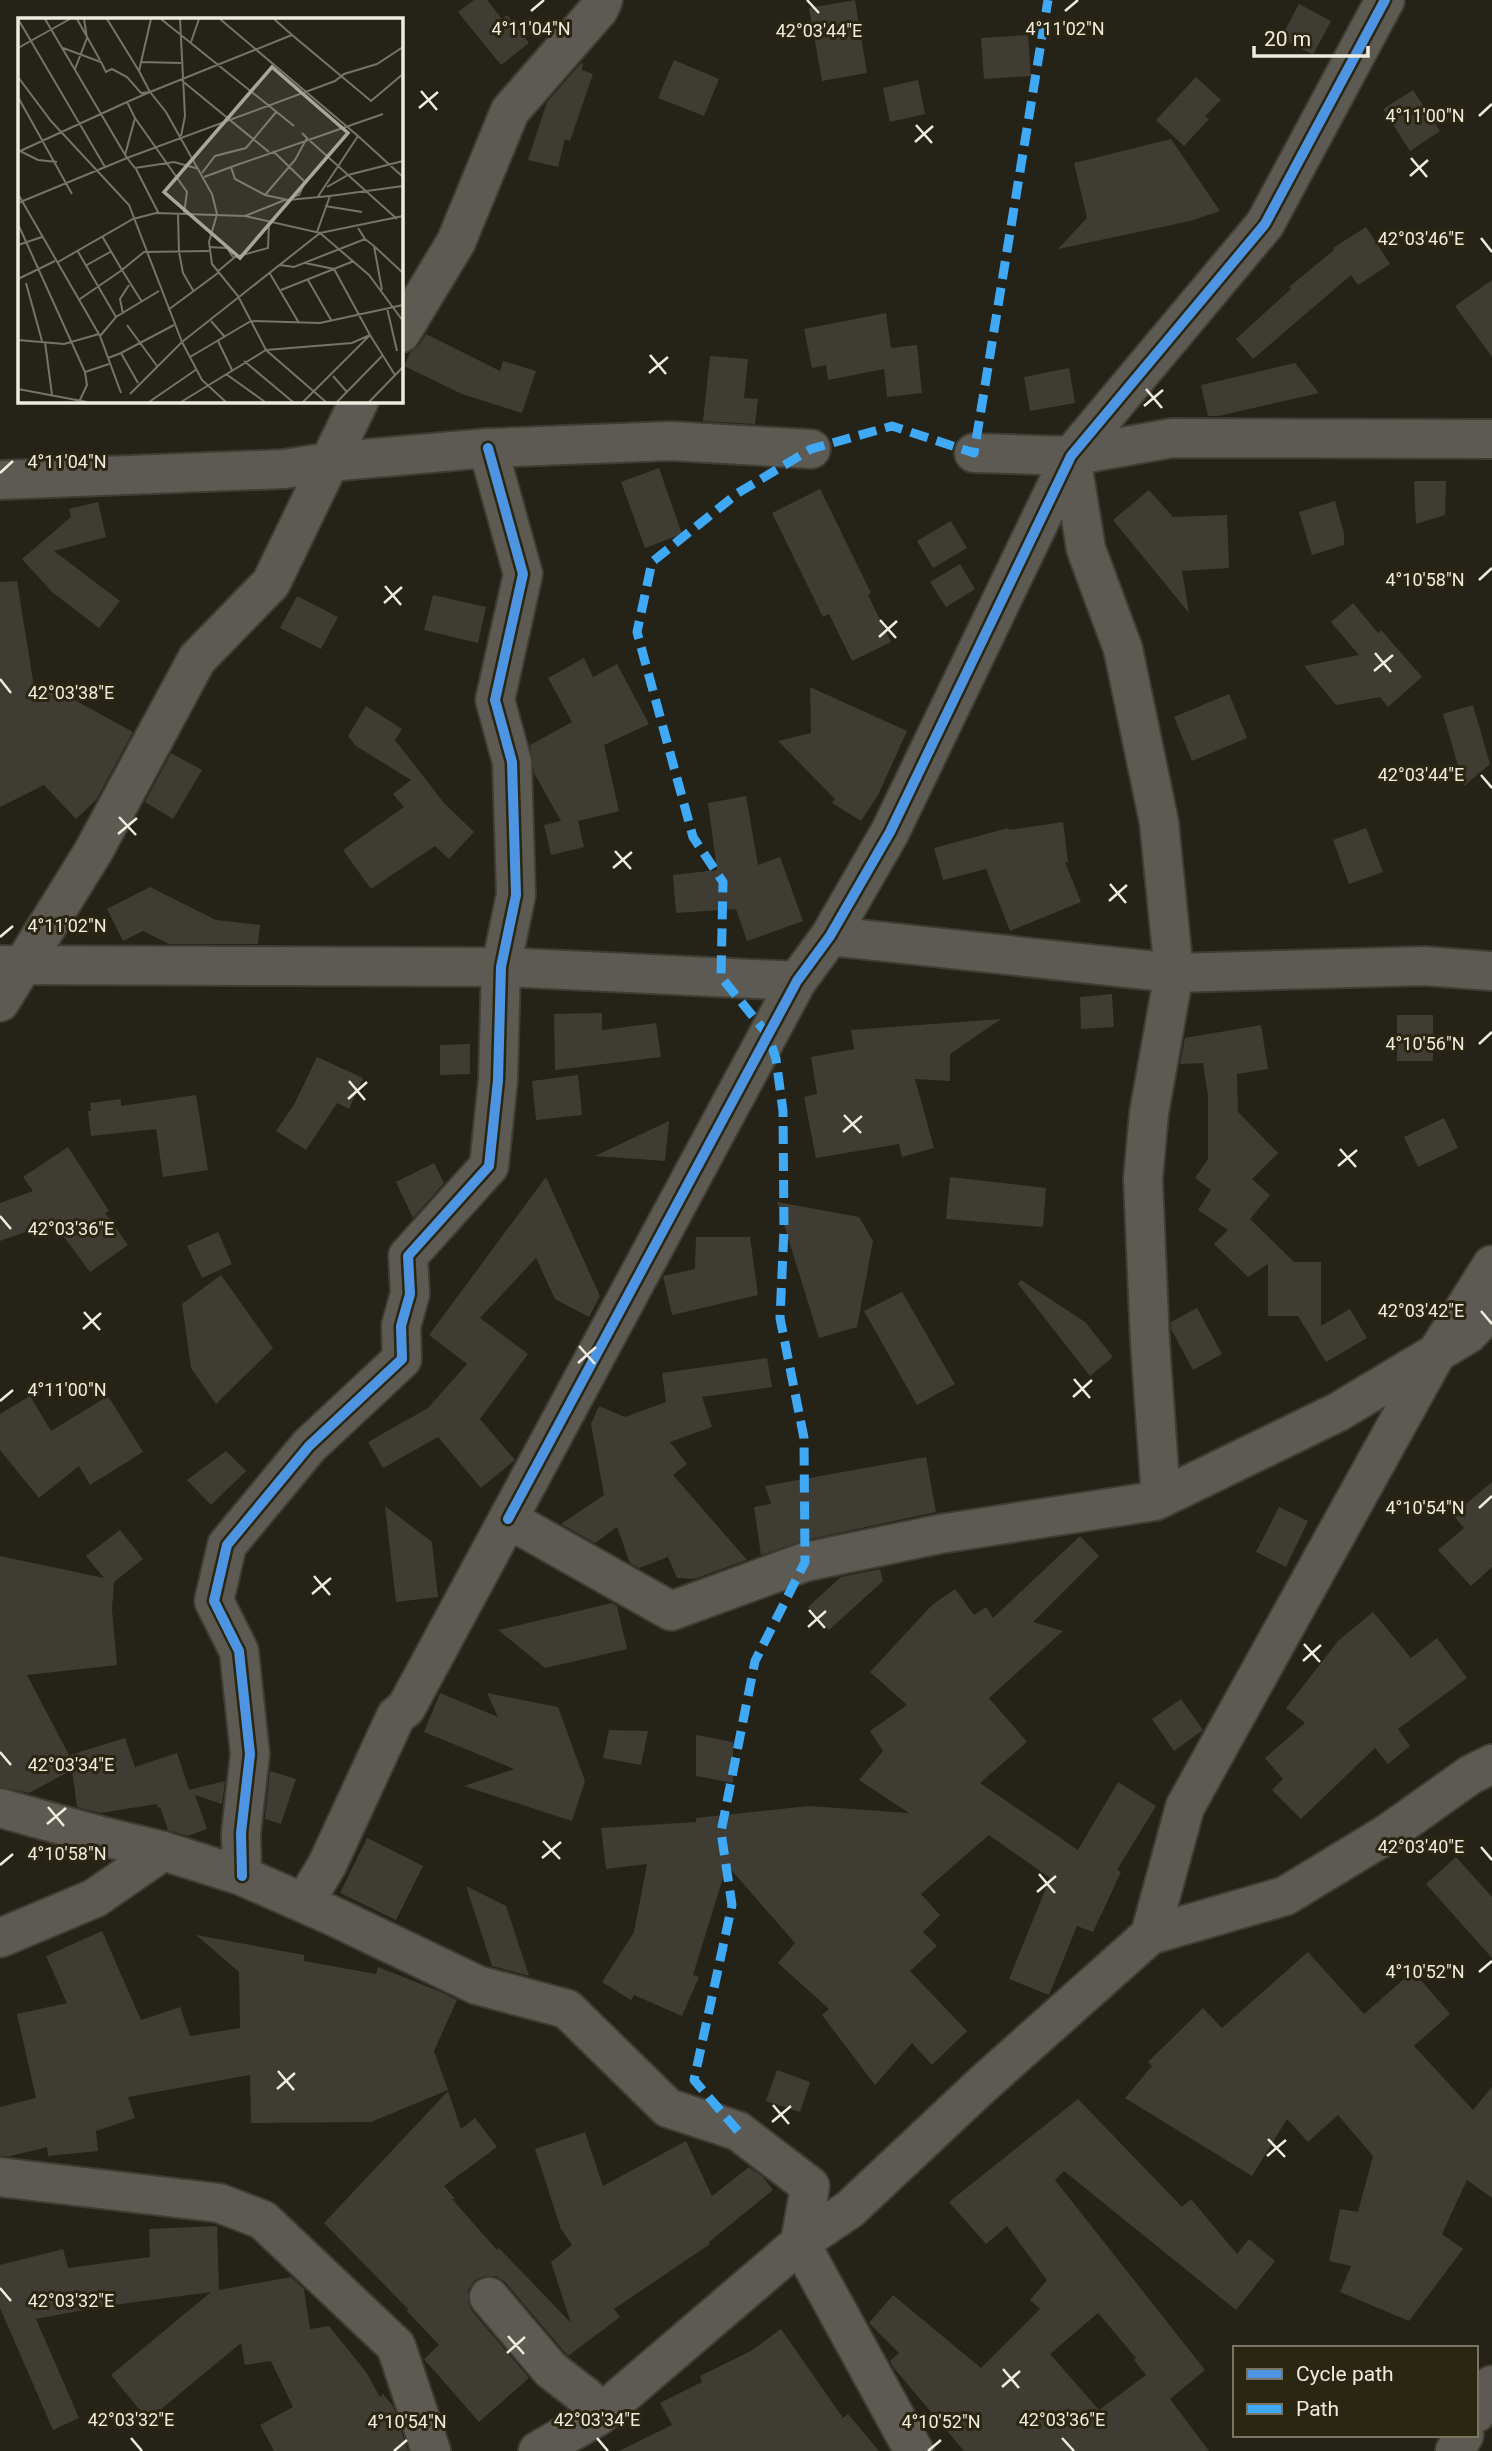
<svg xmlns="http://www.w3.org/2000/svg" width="1492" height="2451" font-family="Roboto,sans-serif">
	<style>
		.building { fill: #3f3d33; fill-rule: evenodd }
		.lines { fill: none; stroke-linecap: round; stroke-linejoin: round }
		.minor-casing { stroke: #3f3c34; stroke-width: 42 }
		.minor { stroke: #5c5a52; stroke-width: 38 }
		.quiet { stroke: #3fa9f5; stroke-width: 9; stroke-dasharray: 18 9; stroke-linecap: butt }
		.cycleway-casing { stroke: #2b2611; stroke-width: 15 }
		.cycleway { stroke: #4d94e3; stroke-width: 10 }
		.ticks { fill: none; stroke: #efecdf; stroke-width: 2.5 }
		.inset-road { fill: none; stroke: #767367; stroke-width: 2 }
		.view { fill: #a8a599; fill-opacity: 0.15; stroke: #a8a599; stroke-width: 3.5 }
		.inset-edge { fill: none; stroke: #efecdf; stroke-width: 3.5 }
		.ticks-label { font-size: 18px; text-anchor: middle; fill: #efecdf; stroke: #2b2611; stroke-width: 6; stroke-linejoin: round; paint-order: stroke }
	</style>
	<rect width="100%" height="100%" fill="#252217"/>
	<!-- building -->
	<g class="building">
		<polygon points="474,0 487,0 502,19 507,15 529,43 501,65 458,12"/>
		<polygon points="855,0 867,73 822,81 809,8"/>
		<polygon points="1299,4 1331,21 1313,55 1281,38"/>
		<polygon points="1028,35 1031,76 984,79 981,38"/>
		<polygon points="674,60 719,79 704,116 658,98"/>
		<polygon points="581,63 583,64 582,70 593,74 570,141 565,139 558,167 528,160 547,102"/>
		<polygon points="1196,77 1221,100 1205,116 1209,119 1184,146 1156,120"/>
		<polygon points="918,80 925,114 890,122 883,88"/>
		<polygon points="1413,90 1440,131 1410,151 1383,109"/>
		<polygon points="1171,139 1220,211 1190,221 1058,249 1087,218 1074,163"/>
		<polygon points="1366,227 1390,264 1358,285 1351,275 1253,359 1236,339 1291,289 1289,287 1334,250 1333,248"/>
		<polygon points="1492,280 1492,357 1455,306"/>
		<polygon points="886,313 891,348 917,345 922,393 887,397 884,369 828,380 826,365 812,368 804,329"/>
		<polygon points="426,334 500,371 503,361 536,371 522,413 462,394 404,366 410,353 419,345"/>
		<polygon points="710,356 748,359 744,398 758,399 755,424 703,421"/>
		<polygon points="1295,363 1319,393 1218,416 1208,416 1201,385"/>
		<polygon points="1069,368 1075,403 1030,411 1024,377"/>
		<polygon points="659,468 682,534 645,548 621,482"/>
		<polygon points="1414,481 1446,481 1445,515 1416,524"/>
		<polygon points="820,489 871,593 868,595 891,642 852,661 829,614 823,617 772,513"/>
		<polygon points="1149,490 1173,517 1227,515 1229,568 1182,571 1189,613 1113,520"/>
		<polygon points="1335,501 1344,533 1344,545 1312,555 1299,512"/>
		<polygon points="98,502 106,537 54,551 120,601 99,628 52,592 22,559 71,517 69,509"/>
		<polygon points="951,521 967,548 933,568 917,541"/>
		<polygon points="960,564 975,589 946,607 930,582"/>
		<polygon points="17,581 36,699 49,686 133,732 96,800 76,819 44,785 0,807 0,582"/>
		<polygon points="433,595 486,607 478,643 424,630"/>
		<polygon points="297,596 338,617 321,649 280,628"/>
		<polygon points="1353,603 1378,633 1381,630 1422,677 1388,707 1380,697 1336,705 1304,666 1359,655 1331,622"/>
		<polygon points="584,658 593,677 617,664 649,724 604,745 619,811 578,821 584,847 551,855 544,825 561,821 534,773 530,745 572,722 548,678"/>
		<polygon points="810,687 907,731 878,795 861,821 832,803 835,799 778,741 811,733"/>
		<polygon points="1229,694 1247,738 1192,761 1174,717"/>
		<polygon points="1473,705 1490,764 1464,786 1443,714"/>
		<polygon points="366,706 402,729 395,740 444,803 474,832 449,859 435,846 371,889 343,850 404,807 393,794 411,780 356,746 348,736"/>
		<polygon points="171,753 202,770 173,819 145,802"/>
		<polygon points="746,796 758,865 780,857 803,921 747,941 736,909 676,913 673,875 717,870 708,803"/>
		<polygon points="1063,822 1068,862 1065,862 1081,902 1010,931 986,869 943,880 934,848 1008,828 1009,830"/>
		<polygon points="1366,828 1383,872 1349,884 1333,840"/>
		<polygon points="150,887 216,920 260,925 258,944 169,944 143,931 123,941 107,909"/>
		<polygon points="1112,994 1114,1027 1081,1029 1080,997"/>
		<polygon points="602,1013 602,1030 656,1023 661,1057 555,1070 554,1014"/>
		<rect x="1397" y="1015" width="36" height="46"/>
		<polygon points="1001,1019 950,1054 950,1081 915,1079 934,1148 902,1157 899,1144 816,1158 804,1097 817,1094 811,1057 854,1049 851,1030"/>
		<polygon points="1261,1025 1268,1069 1237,1074 1238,1112 1278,1153 1252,1179 1270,1195 1250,1219 1294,1262 1321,1262 1321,1326 1350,1309 1367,1338 1326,1362 1298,1316 1268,1316 1268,1264 1248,1277 1214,1244 1228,1230 1198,1210 1211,1190 1195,1178 1208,1159 1208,1096 1203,1063 1180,1064 1185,1038"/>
		<polygon points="470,1044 470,1074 440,1075 440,1045"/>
		<polygon points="317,1057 363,1078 349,1109 337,1103 306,1150 276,1131 295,1103"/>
		<polygon points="578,1075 582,1115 536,1120 532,1081"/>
		<polygon points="196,1095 208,1170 163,1177 156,1129 91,1136 88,1111 91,1111 90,1103 121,1099 121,1106"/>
		<polygon points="1444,1118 1458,1148 1418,1167 1404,1137"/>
		<polygon points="669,1121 665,1161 595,1156"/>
		<polygon points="68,1147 109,1211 105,1213 128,1245 90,1272 53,1222 0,1241 0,1203 33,1191 23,1177"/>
		<polygon points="434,1163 444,1183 413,1218 396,1182"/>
		<polygon points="546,1177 600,1296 589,1317 555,1299 536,1258 480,1318 528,1354 480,1419 515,1460 481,1488 438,1437 383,1468 368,1442 428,1408 467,1364 429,1335"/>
		<polygon points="950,1177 1046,1188 1043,1227 946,1219"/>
		<polygon points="777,1202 859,1217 873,1241 857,1327 819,1338"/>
		<polygon points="218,1232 232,1264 202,1278 187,1246"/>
		<polygon points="696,1237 750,1237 758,1295 672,1315 663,1276 695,1269"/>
		<polygon points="221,1275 273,1348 216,1404 191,1368 182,1304"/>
		<polygon points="1021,1280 1085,1322 1113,1357 1090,1376 1018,1284"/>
		<polygon points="902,1292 955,1384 917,1405 864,1311"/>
		<polygon points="1197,1308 1222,1354 1193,1370 1171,1329 1171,1322"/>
		<polygon points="767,1358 772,1387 702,1397 712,1427 670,1442 687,1464 673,1475 747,1560 694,1579 677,1578 668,1557 639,1568 630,1563 617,1527 595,1543 561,1524 604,1495 591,1424 599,1406 625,1417 666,1402 662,1373"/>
		<polygon points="30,1396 51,1431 108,1396 143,1452 90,1485 79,1466 39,1498 0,1450 0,1414"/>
		<polygon points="226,1451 246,1471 211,1505 187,1480"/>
		<polygon points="926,1457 936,1512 801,1541 761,1555 754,1507 771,1504 765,1486"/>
		<polygon points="1492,1482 1492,1567 1471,1586 1438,1550 1464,1528 1453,1515"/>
		<polygon points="385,1506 432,1542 438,1597 396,1602"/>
		<polygon points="1279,1507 1308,1521 1286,1567 1256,1552"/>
		<polygon points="120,1530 143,1559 114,1582 112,1610 117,1665 27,1675 70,1757 70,1755 125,1738 135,1767 177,1753 189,1790 225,1781 222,1804 195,1795 207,1829 188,1836 168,1830 160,1807 158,1808 157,1804 100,1813 77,1807 72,1770 29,1793 0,1787 0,1556 104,1578 86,1556"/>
		<polygon points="1080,1536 1099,1556 1033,1622 1063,1631 989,1698 1027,1742 980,1783 1078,1850 1118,1782 1156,1806 1117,1870 1121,1872 1093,1932 1077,1926 1049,1995 1009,1979 1050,1878 989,1835 921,1894 940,1915 923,1932 937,1946 910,1971 967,2031 932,2065 912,2043 875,2085 822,2015 829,2009 778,1963 795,1943 727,1865 693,1975 699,1977 682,2016 634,1995 631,2000 602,1982 634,1932 647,1864 606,1869 601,1828 696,1822 696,1818 809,1806 909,1813 859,1780 883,1751 870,1731 907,1705 870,1672 932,1605 955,1589 974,1615 986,1607 993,1618"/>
		<polygon points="880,1569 883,1581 829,1630 808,1607 841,1577"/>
		<polygon points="612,1603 617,1606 627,1649 545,1668 498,1630"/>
		<polygon points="1373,1612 1411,1658 1437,1638 1467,1678 1398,1729 1410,1746 1388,1764 1375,1748 1301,1819 1272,1790 1283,1779 1265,1758 1305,1723 1286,1708 1339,1640"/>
		<polygon points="440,1693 498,1717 487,1693 558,1707 585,1781 572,1821 464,1786 514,1769 424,1732"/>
		<polygon points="1181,1699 1203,1730 1174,1751 1152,1719"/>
		<polygon points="609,1730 648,1731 641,1765 603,1758"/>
		<polygon points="696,1735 733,1742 733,1783 696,1776"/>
		<polygon points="270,1771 296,1779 281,1824 265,1819"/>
		<polygon points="367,1838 423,1866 396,1920 340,1893"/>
		<polygon points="1456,1857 1492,1897 1492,1958 1426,1884"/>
		<polygon points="466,1886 506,1906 529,1976 492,1966"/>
		<polygon points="102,1931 141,2020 180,2007 190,2036 240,2028 239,1972 196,1935 304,1955 304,1961 376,1974 378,1967 441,1992 457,2000 434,2051 448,2090 371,2122 251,2123 250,2075 128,2097 135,2118 96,2131 98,2151 48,2156 47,2147 11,2156 0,2156 0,2107 36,2098 17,2014 67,2003 46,1956"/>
		<polygon points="1308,1952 1364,2014 1413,1971 1450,2014 1414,2046 1473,2110 1492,2087 1492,2198 1467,2180 1442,2234 1463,2249 1409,2321 1340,2292 1351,2266 1329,2261 1340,2209 1358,2212 1373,2156 1338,2115 1308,2142 1287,2119 1252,2176 1125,2098 1152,2066 1148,2062 1203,2008 1222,2028"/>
		<polygon points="777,2070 810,2082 800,2112 766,2101"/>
		<polygon points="448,2091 461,2129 475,2118 497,2147 444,2186 455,2199 452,2199 497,2250 499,2248 571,2323 551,2262 572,2245 561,2229 535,2149 585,2132 603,2186 686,2141 712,2196 749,2167 763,2177 773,2190 709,2242 710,2244 614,2309 620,2317 568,2356 505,2282 496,2276 484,2276 475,2280 468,2290 468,2302 472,2311 529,2378 479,2422 424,2359 439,2345 406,2310 409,2310 324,2223"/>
		<path d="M1078 2099 1182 2207 1191 2199 1237 2254 1249 2239 1275 2261 1236 2310 1064 2171 1055 2180 1205 2370 1170 2399 1209 2451H964L893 2367 890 2361 899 2353 869 2323 893 2295 981 2368 1040 2309 1030 2300 1047 2280 1007 2226 986 2244 949 2202ZM1098 2313 1136 2358 1134 2360 1146 2375 1099 2410 1050 2354Z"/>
		<polygon points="217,2226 219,2290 291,2277 304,2289 310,2329 329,2326 366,2372 380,2397 383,2394 393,2406 408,2451 274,2451 260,2425 293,2407 271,2361 245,2365 241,2343 148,2420 111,2375 211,2292 99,2307 36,2319 79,2418 53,2430 0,2308 0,2265 63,2249 68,2268 150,2257 149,2229"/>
		<polygon points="781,2329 843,2418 848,2414 879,2451 619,2451 672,2425 660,2403 702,2382 700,2376 751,2351"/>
	</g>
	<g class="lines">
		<defs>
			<g id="minor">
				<polyline points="401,333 456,242 510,111 599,9 603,0"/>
				<polyline points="974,453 1071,456 1086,549 1123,649 1159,822 1174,973 1149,1113 1143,1179 1150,1342 1161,1498"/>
				<polyline points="1071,456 1172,438 1492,439"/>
				<polyline points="0,480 284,469 329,462 488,448 670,441 811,449"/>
				<polyline points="830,936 1174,973 1424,966 1492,971"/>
				<polyline points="0,965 501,967 797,981"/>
				<polyline points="0,1002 93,852 197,659 271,583 359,401"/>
				<polyline points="508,1519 797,981 830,936 890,832 1071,456 1265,224 1385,0"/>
				<polyline points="0,1808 101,1836 163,1851 242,1876 333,1916 477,1985 567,2009 668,2108 738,2131 810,2186 800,2243 914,2451"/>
				<polyline points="242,1876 241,1833 250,1754 239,1651 214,1601 227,1545 309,1446 402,1359 401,1326 410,1294 408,1256 489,1166 498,1080 501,967 516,895 512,762 495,700 523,574 488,448"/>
				<polyline points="304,1903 327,1865 396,1716 406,1708 508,1519 671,1611 805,1562 940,1534 1155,1501 1338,1412 1468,1334 1492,1309"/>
				<polyline points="1150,1935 1185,1807 1436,1354 1492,1265"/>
				<polyline points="0,1938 95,1898 163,1851"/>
				<polyline points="0,2177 219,2203 263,2220 396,2346 431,2451"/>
				<polyline points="489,2297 551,2370 586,2397 598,2416"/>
				<polyline points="1476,2413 1492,2385"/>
				<polyline points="538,2451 598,2416 800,2243 850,2209 983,2084 1150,1935 1285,1896 1387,1834 1470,1775 1492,1764"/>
				<polyline points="1455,2451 1464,2435"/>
			</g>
		</defs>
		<!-- minor casing -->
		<use href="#minor" class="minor-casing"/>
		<!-- minor -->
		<use href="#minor" class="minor"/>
		<!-- quiet -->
		<polyline class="quiet" points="738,2131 694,2080 732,1905 721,1832 755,1661 805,1562 804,1438 780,1318 784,1230 783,1111 776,1059 768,1035 721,977 723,882 693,837 637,632 652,562 738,493 811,449 892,426 974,453 1048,0"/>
		<defs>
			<g id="cycleway">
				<polyline points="508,1519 797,981 830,936 890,832 1071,456 1265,224 1385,0"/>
				<polyline points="242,1876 241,1833 250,1754 239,1651 214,1601 227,1545 309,1446 402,1359 401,1326 410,1294 408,1256 489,1166 498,1080 501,967 516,895 512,762 495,700 523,574 488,448"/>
			</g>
		</defs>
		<!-- cycleway casing -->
		<use href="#cycleway" class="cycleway-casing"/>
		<!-- cycleway -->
		<use href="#cycleway" class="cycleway"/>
	</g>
	<!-- ticks -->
	<path class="ticks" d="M807 0 819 13M531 11 544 0M1065 11 1078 0M421 91 437 110M419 108 438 92M1479 116 1492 104M916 125 932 143M915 142 933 126M1411 158 1427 177M1410 176 1428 160M1481 238 1492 252M650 355 666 374M649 373 668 357M1146 389 1162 408M1144 406 1163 390M0 473 13 461M1479 580 1492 568M385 586 401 605M384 603 402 587M880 620 896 638M879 637 897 621M1375 653 1391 672M1374 671 1393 655M0 679 11 693M1481 775 1492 788M119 817 136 835M118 834 137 818M615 851 631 869M613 868 632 852M1110 884 1126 903M1109 901 1127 885M0 937 13 926M1479 1044 1492 1032M349 1081 365 1100M348 1099 367 1082M844 1115 861 1133M843 1132 862 1116M1340 1149 1356 1167M1338 1166 1357 1150M0 1216 11 1229M1481 1311 1492 1324M84 1312 100 1330M83 1329 101 1313M579 1346 595 1364M578 1363 596 1347M1074 1379 1090 1398M1073 1397 1092 1380M0 1401 13 1390M1479 1508 1492 1496M314 1576 330 1595M312 1594 331 1578M809 1610 825 1628M808 1627 826 1611M1304 1644 1320 1662M1303 1661 1321 1645M0 1752 11 1765M48 1807 64 1826M47 1824 66 1808M543 1841 560 1859M1481 1847 1492 1860M542 1858 561 1842M0 1865 13 1854M1039 1874 1055 1893M1037 1892 1056 1876M1479 1972 1492 1961M278 2071 294 2090M277 2089 295 2073M773 2105 789 2124M772 2122 791 2106M1268 2139 1285 2157M1267 2156 1286 2140M0 2288 11 2301M508 2336 524 2354M507 2353 525 2337M1003 2369 1019 2388M1002 2387 1020 2371M131 2438 142 2451M597 2438 608 2451M1062 2438 1074 2451M394 2451 407 2440M928 2451 941 2440"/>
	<!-- overview -->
	<g transform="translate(18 18)">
		<rect width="385" height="385" fill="#252217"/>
		<path class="inset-road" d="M0 1 87 149M27 1 109 140 317 63 326 56 359 46 385 29M59 1 82 42M89 1 121 53M143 1 276 108M162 1 167 98 163 118M202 1 340 118 299 180M256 1 274 17M173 24 181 1M0 30 52 1M45 30 83 44 88 54 94 51 109 59 123 75 132 74 148 94 194 176 199 196 191 224 194 246 220 278 248 332 308 384M123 44 163 45M57 51 69 20 66 1M0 59 33 103 111 187 164 324 302 215 351 257 385 303M162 61 251 134M132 74 274 17 353 83 385 56M0 79 54 176M117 100 169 174 166 196M340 118 385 159M290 121 379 201M2 133 20 142 39 144M255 133 287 164 281 177 274 179M0 134 109 84M107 137 117 100 109 84 132 74 121 53 133 1M213 149 365 96M118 151 141 196M184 155 197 138 228 130 259 93M186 159 213 149 217 161 247 177 270 182 312 178 299 214M309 169 330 157 385 143M0 176 82 318 103 375M247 177 277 142 289 120 284 115M312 178 385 168M0 185 109 140 117 150 156 144 181 151M307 188 344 194M160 196 161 234 165 255 176 274M227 198 267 182M0 206 67 354 69 367 61 384M347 221 356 228 364 272M0 227 24 219M191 229 209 230 215 239M357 229 385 255M59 232 98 299M40 244 115 201 138 195 227 198 302 215 385 198M262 247 276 249 342 223 347 221 340 210M67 248 94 233M199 254 217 239 250 230 251 205M251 254 281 305M0 261 37 243M290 262 313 302M8 265 24 323M263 272 336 243M62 281 104 252 84 218M124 284 104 252 126 234 191 233M369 290 379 333M150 292 200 255M105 296 102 281 111 267M193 303 207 319M109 307 139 348M82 318 98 299 141 273M0 322 46 326 81 316M200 323 214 352M27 324 34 377M103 335 156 307M172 339 233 303 302 305 385 287M90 340 103 335 120 365M226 343 275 384M67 354 91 346M208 356 247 384M315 358 329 374M0 371 69 384M112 376 164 324 184 362 208 384M131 384 179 351M163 384 248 332 334 325 352 317 316 251 287 245M285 384 352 317 377 357M319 384 364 338M351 384 385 349"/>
		<path class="view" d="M254 49 330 115 222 240 146 174Z"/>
		<rect width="385" height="385" class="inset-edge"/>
	</g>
	<g class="ticks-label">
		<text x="531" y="35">4°11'04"N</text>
		<text x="1065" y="35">4°11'02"N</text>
		<text x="819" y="37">42°03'44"E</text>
		<text x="1425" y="122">4°11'00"N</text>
		<text x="1421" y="245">42°03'46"E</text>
		<text x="67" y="468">4°11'04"N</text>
		<text x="1425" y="586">4°10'58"N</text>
		<text x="71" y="699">42°03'38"E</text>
		<text x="1421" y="781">42°03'44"E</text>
		<text x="67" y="932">4°11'02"N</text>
		<text x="1425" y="1050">4°10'56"N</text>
		<text x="71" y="1235">42°03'36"E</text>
		<text x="1421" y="1317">42°03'42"E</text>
		<text x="67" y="1396">4°11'00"N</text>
		<text x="1425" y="1514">4°10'54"N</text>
		<text x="71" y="1771">42°03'34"E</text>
		<text x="1421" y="1853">42°03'40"E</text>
		<text x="67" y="1860">4°10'58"N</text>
		<text x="1425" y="1978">4°10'52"N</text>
		<text x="71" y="2307">42°03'32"E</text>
		<text x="131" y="2426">42°03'32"E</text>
		<text x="597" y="2426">42°03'34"E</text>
		<text x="1062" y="2426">42°03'36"E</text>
		<text x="407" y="2428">4°10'54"N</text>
		<text x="941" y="2428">4°10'52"N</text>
	</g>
	<!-- legend -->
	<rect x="1233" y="2346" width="245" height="91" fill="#2b2611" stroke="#797563" stroke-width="2"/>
	<rect x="1247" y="2369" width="35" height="10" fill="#4d94e3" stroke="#797563" stroke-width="2"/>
	<text x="1296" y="2381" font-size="21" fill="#efecdf">Cycle path</text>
	<rect x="1247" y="2404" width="35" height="10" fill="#3fa9f5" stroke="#797563" stroke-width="2"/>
	<text x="1296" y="2416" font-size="21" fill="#efecdf">Path</text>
	<!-- scale -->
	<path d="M1254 46v10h114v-10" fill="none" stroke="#efecdf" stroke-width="3.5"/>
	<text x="1264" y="46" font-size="21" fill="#efecdf" stroke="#2b2611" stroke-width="5" paint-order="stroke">20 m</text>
</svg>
